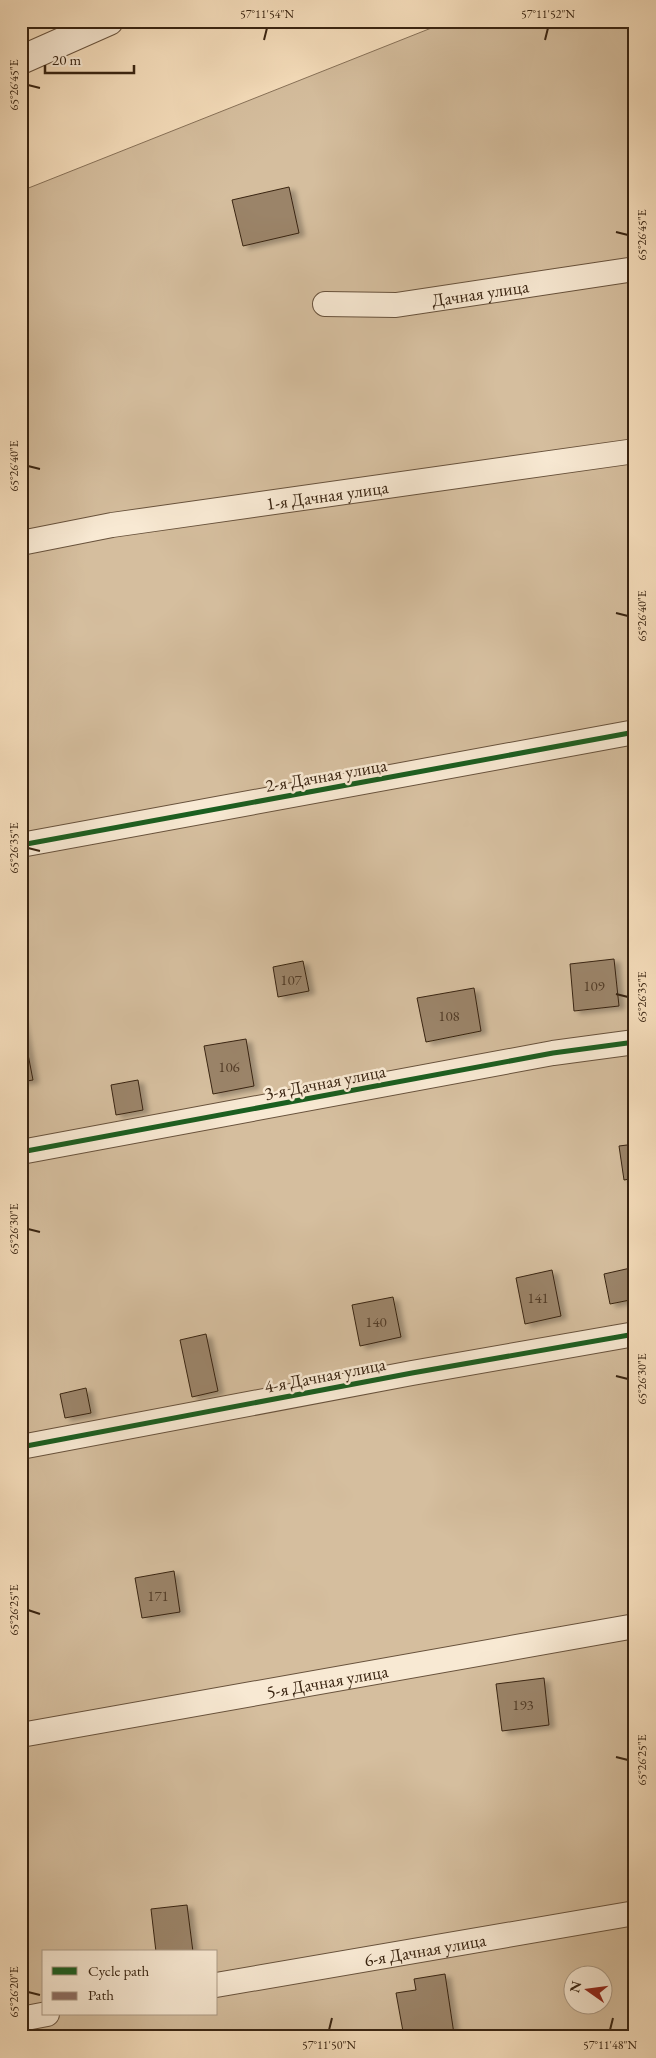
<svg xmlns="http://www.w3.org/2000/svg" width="656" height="2058" font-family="'EB Garamond',serif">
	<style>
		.green { fill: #d5be9e; stroke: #877158; fill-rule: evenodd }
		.building { fill: #9b8469; stroke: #392411; filter: url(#shadow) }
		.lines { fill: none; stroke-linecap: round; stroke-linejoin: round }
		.minor-casing { stroke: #68523c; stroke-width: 26 }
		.tertiary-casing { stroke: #68523c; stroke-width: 30 }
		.minor { stroke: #f8e9d3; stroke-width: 24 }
		.tertiary { stroke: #f8e9d3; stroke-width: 28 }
		.quiet { stroke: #8d6e63; stroke-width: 4; stroke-dasharray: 8 4; stroke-linecap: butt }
		.cycleway-casing { stroke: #f8e9d3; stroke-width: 8 }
		.cycleway { stroke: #1b5e20; stroke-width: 5 }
		.ticks { fill: none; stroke: #392411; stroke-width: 2 }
		.labels { text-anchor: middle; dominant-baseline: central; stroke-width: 5; stroke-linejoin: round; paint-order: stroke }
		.number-label { font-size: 15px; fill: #523c27 }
		.street-label { font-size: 18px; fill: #392411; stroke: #f8e9d3 }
		.neatline { fill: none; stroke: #392411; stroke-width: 2 }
		.ticks-label { font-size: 12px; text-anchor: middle; fill: #392411 }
	</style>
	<defs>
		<filter id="shadow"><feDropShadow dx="5.5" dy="3" stdDeviation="2.5" flood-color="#0004"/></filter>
	</defs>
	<rect width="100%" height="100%" fill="#f5ddbb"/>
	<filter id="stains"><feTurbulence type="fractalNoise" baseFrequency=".004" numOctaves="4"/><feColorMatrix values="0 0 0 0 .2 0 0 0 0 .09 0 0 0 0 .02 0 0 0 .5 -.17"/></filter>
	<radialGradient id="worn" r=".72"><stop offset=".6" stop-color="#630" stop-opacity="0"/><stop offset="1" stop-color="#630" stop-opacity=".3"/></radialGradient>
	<!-- green -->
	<path class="green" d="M449 21H635V2037H21V191ZM44 1952H216V2014H44ZM574 1976H604V2006H574Z"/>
	<!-- building -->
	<g class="building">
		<polygon points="289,187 299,233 243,246 232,200"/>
		<polygon points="614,959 619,1006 574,1011 570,964"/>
		<polygon points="303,961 309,991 278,997 273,967"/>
		<polygon points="474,988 481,1031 426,1042 417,998"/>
		<polygon points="21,1018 33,1080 21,1082"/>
		<polygon points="246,1039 254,1086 213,1094 204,1046"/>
		<polygon points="138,1080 143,1110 116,1115 111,1085"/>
		<polygon points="635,1144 635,1178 624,1180 619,1146"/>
		<polygon points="635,1267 635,1299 610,1304 604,1274"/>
		<polygon points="552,1270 561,1316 525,1324 516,1278"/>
		<polygon points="393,1297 401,1337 360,1346 352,1305"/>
		<polygon points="206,1334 218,1391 192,1397 180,1340"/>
		<polygon points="86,1388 91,1413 65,1418 60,1394"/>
		<polygon points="174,1571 180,1612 142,1618 135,1578"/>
		<polygon points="544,1678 549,1725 502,1731 496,1684"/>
		<polygon points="187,1905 193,1952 156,1952 151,1909"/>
		<polygon points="445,1974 454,2034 437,2037 404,2037 396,1993 416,1990 414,1979"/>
	</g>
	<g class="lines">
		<defs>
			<g id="minor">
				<path id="s1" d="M325 304 396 305 635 269"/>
				<path id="s2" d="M21 543 112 525 635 451"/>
				<polyline points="21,845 635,732"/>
				<polyline points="21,1152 553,1053 635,1042"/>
				<polyline points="21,1447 412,1373 635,1334"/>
				<path id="s3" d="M21 1735 635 1626"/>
				<path id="s4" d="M216 1985 635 1913"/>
				<polyline points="21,2019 47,2014"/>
			</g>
			<polyline id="tertiary" points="21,60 109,21"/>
		</defs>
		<!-- minor casing -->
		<use href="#minor" class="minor-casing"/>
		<!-- tertiary casing -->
		<use href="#tertiary" class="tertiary-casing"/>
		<!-- minor -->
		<use href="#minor" class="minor"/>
		<!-- tertiary -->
		<use href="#tertiary" class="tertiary"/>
		<!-- quiet -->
		<polyline class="quiet" points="21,32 43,21"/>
		<defs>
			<g id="cycleway">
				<polyline points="21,845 635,732"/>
				<polyline points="21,1152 553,1053 635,1042"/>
				<polyline points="21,1447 412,1373 635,1334"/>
			</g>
		</defs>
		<!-- cycleway casing -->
		<use href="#cycleway" class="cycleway-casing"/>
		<!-- cycleway -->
		<use href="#cycleway" class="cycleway"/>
	</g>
	<!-- ticks -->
	<path class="ticks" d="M264 40 267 28M545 40 548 28M28 85 40 88M616 232 628 235M28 466 40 469M616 613 628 616M28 848 40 851M616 994 628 997M28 1229 40 1232M616 1376 628 1379M28 1610 40 1614M616 1757 628 1760M28 1992 40 1995M329 2030 332 2018M610 2030 613 2018"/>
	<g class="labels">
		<!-- number labels -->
		<g class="number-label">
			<text x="291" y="979">107</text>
			<text x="594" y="985">109</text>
			<text x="449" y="1015">108</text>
			<text x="229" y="1066">106</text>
			<text x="538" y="1297">141</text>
			<text x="376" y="1321">140</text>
			<text x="158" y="1595">171</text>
			<text x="523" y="1704">193</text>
		</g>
		<!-- street labels -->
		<g class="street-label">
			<text stroke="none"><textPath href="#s1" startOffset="156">Дачная улица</textPath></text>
			<text stroke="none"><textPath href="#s2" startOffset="310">1-я Дачная улица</textPath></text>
			<text transform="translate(326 775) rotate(-10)">2-я Дачная улица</text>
			<text transform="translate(325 1082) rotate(-11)">3-я Дачная улица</text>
			<text transform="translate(325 1375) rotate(-11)">4-я Дачная улица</text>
			<text stroke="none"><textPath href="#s3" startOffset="311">5-я Дачная улица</textPath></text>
			<text stroke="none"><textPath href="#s4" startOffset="212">6-я Дачная улица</textPath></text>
		</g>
	</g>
	<!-- margin -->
	<rect width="656" height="2058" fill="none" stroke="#f5ddbb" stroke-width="55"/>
	<!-- legend -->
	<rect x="42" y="1950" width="175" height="65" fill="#f8e9d3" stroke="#ac9a85"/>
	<rect x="52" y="1967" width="25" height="8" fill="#1b5e20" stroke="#ac9a85"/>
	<text x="88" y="1976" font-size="15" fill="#392411">Cycle path</text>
	<rect x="52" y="1992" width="25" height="8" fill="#8d6e63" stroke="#ac9a85"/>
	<text x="88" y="2000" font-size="15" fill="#392411">Path</text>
	<!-- north arrow -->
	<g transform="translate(588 1990) rotate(284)"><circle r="24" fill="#f8e9d3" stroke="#ac9a85"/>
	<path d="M0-4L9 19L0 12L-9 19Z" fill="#8f2418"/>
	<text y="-8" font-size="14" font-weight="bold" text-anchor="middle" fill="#392411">N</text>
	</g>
	<!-- scale -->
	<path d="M45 65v8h89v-8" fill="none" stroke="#392411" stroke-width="2.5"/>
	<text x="52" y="65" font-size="15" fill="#392411" stroke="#f8e9d3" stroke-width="4" paint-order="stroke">20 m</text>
	<rect x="28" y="28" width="600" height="2002" class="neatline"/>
	<g class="ticks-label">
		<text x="267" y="18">57°11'54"N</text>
		<text x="548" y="18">57°11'52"N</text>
		<text transform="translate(14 85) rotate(-90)" y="4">65°26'45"E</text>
		<text transform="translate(642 235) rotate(-90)" y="4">65°26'45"E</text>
		<text transform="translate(14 466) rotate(-90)" y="4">65°26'40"E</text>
		<text transform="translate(642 616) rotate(-90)" y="4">65°26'40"E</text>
		<text transform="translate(14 848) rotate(-90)" y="4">65°26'35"E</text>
		<text transform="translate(642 997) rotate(-90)" y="4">65°26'35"E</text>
		<text transform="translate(14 1229) rotate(-90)" y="4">65°26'30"E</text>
		<text transform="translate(642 1379) rotate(-90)" y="4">65°26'30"E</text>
		<text transform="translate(14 1610) rotate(-90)" y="4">65°26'25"E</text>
		<text transform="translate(642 1760) rotate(-90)" y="4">65°26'25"E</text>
		<text transform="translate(14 1992) rotate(-90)" y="4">65°26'20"E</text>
		<text x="329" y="2049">57°11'50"N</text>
		<text x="610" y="2049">57°11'48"N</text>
	</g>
	<rect width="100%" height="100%" filter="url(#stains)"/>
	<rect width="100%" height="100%" fill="url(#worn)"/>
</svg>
